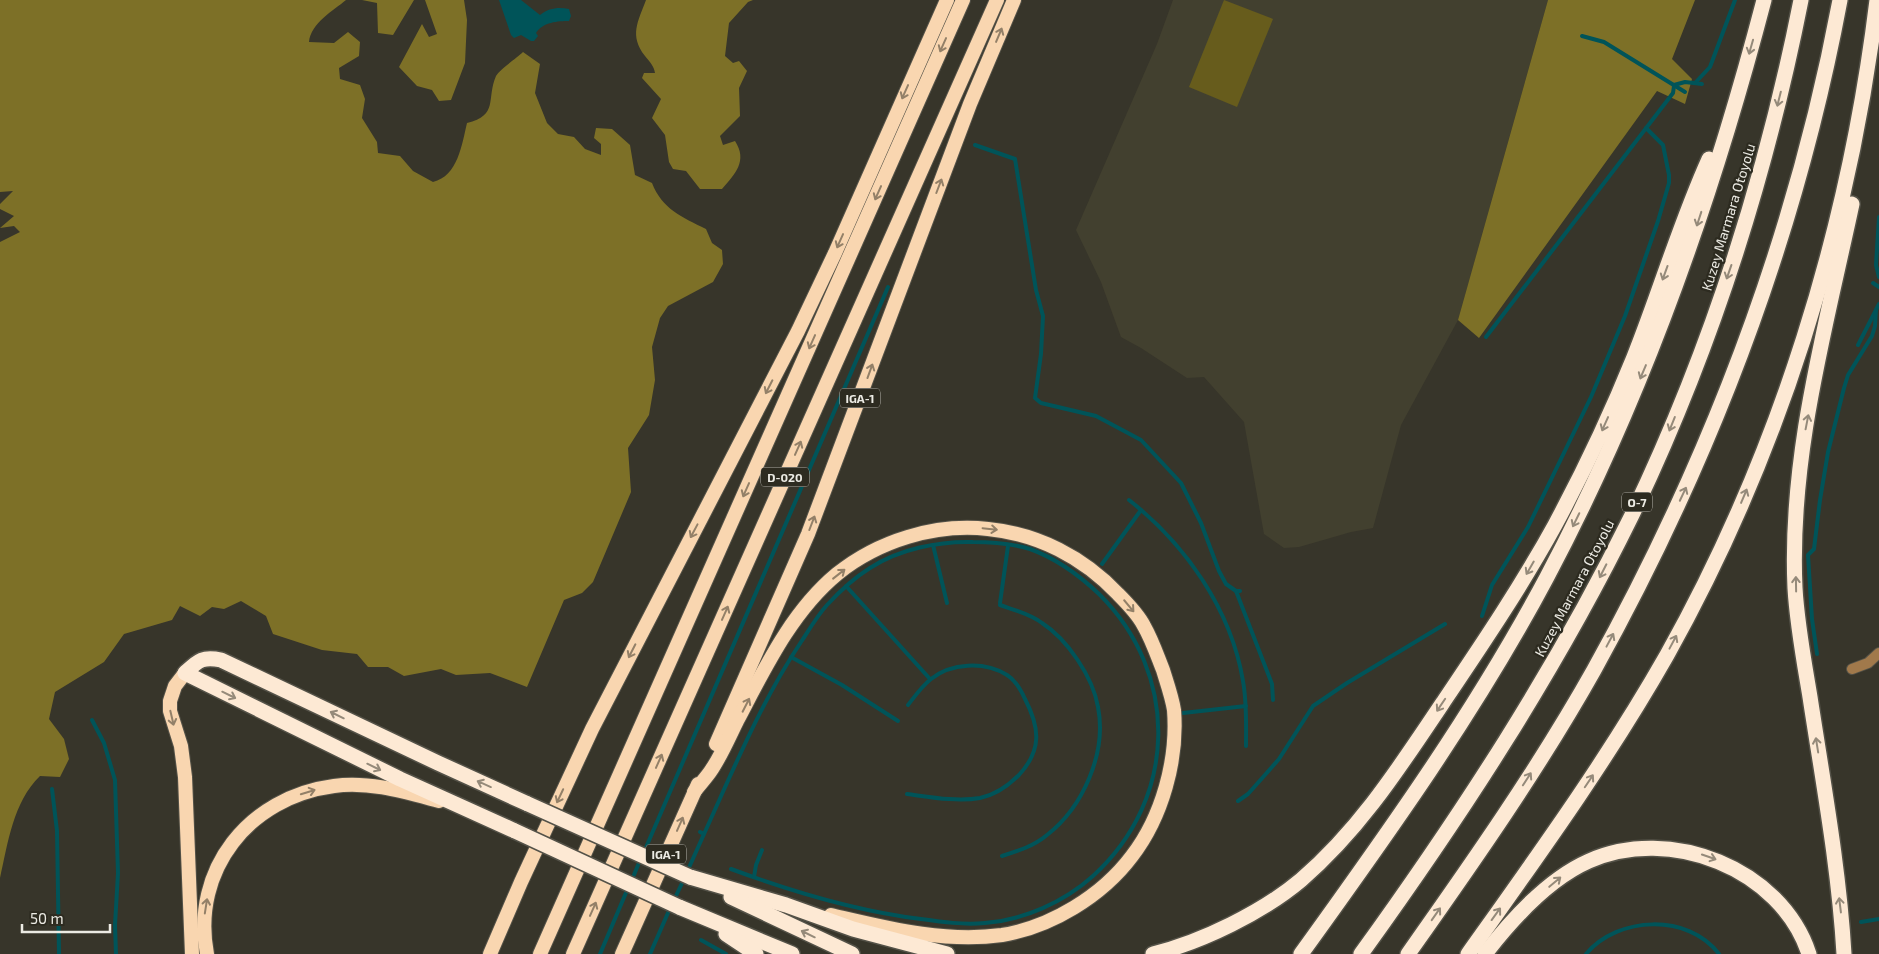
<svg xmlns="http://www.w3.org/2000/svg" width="1879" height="954" font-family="'Exo 2',sans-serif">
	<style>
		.built { fill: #42402f }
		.green { fill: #675c1c }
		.forest { fill: #7d7027 }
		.water { fill: #005459 }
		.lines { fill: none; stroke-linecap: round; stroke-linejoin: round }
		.stream { stroke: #005459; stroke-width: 4 }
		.minor-casing { stroke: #545248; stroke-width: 12 }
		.trunk-casing { stroke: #545248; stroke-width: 16 }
		.motorway-casing { stroke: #545248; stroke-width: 18 }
		.minor { stroke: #a1794b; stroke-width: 10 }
		.trunk { stroke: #f9d6b0; stroke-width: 14 }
		.motorway { stroke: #fde9d4; stroke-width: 15 }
		.motorway-bridge-casing { stroke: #545248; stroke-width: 18; stroke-linecap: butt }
		.motorway-bridge { stroke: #fde9d4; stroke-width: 15 }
		.oneway { stroke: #938068 }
		.oneway2 { stroke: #958a7a }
		.labels { text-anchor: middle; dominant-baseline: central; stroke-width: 4.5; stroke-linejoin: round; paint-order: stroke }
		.shield { fill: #2d2b20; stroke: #b3b1a9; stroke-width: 1 }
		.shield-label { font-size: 12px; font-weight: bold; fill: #ecebe4 }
		.street-label { font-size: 14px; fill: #ecebe4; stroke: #2d2b20 }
	</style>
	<rect width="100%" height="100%" fill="#37352a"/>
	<!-- built -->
	<polygon class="built" points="1173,0 1548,0 1458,320 1401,425 1373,528 1351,532 1299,547 1284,548 1264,534 1244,422 1204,377 1187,378 1141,348 1121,337 1101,282 1076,230 1157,44"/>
	<!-- green -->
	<polygon class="green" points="1224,0 1273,19 1237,107 1189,87"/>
	<!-- forest -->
	<g class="forest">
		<path d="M0 0H346C333 11 311 23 309 42L334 43 348 32 360 42 359 56 339 68 340 79 360 85 365 99 362 118 377 142 378 153 400 156 413 171 433 182C458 176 462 144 467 123 499 115 486 99 496 76 500 69 517 58 523 52L540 64 535 93 547 123 558 134 574 137 585 149 601 155V144L594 138 596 128 612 129 630 145 635 175 652 183C662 209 682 217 706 229L712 243 722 250 723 264 713 282 668 306 660 318 652 347 655 380 649 415 628 448 631 492 593 582 582 593 564 600 527 687 490 673 456 675 441 669 404 676 388 667H368L357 654 322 650 273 634 266 616 241 601 224 609 212 607 200 616 180 606 172 620 124 634 104 662 55 692 49 719 64 739 69 759 60 777 40 776C13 802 8 843 0 878V242L20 232 14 226 0 228 14 216 0 209V204L13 191 0 192Z"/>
		<polygon points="362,0 414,0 393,35 378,33 377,3"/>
		<polygon points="425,0 464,0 467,20 465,63 451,100 439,101 432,90 417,86 399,67 422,24 429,37 437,34"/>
		<path d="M646 0H753L748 2 729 23 725 56 733 63 739 61 747 71 739 88 740 116 720 136 723 145 735 141C748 161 735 174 722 189H700L686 171 673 169 669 162 665 135 652 118 661 99 642 78 644 73H655C654 66 650 62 645 56 629 35 638 22 646 0Z"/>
		<polygon points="1548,0 1695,0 1672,59 1692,79 1685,104 1657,91 1479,338 1458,320"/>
	</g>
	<!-- water -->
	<path class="water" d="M521 0 540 15C549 8 558 7 569 9L571 16 569 21C558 21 543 22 536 33L538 36 534 41H531L521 35 514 38 511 35 499 0Z"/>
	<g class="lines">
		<!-- stream -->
		<g class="stream">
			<polyline points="1582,36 1604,42 1685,92"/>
			<polyline points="1695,83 1710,67 1735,0"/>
			<polyline points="1674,85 1685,82 1702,84"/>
			<polyline points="975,145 1015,159 1036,290 1043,316 1041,354 1035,398 1041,403 1096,416 1141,440 1181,483 1201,523 1219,571 1226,584 1236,591 1240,591"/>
			<polyline points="1879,217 1876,265 1879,277"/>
			<polyline points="1873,283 1879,287"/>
			<polyline points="1486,337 1673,93 1674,86"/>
			<polyline points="1858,345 1879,304"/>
			<path d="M1129 500C1185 544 1231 609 1243 681 1247 703 1246 725 1246 746"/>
			<polyline points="933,545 947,603"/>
			<polyline points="1102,564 1141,510"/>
			<polyline points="846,586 930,679"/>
			<polyline points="1236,591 1272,684 1273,700"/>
			<polyline points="1000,603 1008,546"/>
			<path d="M1000 605C1014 610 1030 614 1042 623 1067 639 1093 677 1098 707 1107 753 1083 807 1047 835 1034 846 1018 851 1002 856"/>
			<polyline points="1482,616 1492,585 1528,527 1591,397 1625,316 1658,221 1669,183 1669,175 1663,145 1646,128"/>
			<polyline points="1817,654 1812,619 1808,555 1814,549 1820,500 1828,452 1844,388 1848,375 1872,336 1875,326 1876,310"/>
			<polyline points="791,657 842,685 898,721"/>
			<polyline points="1183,713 1246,706"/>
			<polyline points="92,720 104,743 115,780 118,873 115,925 116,954"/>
			<polyline points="52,789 57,831 59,954"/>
			<path d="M907 794C930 797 957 802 980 798 995 795 1008 786 1019 775 1042 750 1040 728 1025 699 1021 690 1015 680 1007 675 984 661 951 663 931 679 922 686 915 696 908 705"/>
			<polyline points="1238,801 1248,794 1279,759 1313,706 1347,683 1445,624"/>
			<path d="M704 834C734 768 761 702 801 642 809 630 817 616 827 605 839 592 854 578 870 568 899 549 939 541 973 542 991 542 1013 544 1030 549 1055 558 1080 576 1099 594 1180 674 1178 799 1093 876 1064 902 1024 920 985 923 963 925 942 922 921 919 856 911 793 892 731 869"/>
			<polyline points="644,852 888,287"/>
			<polyline points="687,872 704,834 700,832"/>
			<polyline points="754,877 756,865 762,850"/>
			<polyline points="631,882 641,858"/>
			<polyline points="674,900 684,879"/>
			<polyline points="1861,922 1879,919"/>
			<polyline points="701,940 726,954"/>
			<polyline points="600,954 628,888"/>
			<polyline points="650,954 671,906"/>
			<path d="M1586 954C1618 916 1688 913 1719 954"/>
		</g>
		<defs>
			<polyline id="minor" points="1852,669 1868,663 1879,653"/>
			<g id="trunk">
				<polyline points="185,673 175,686 170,701 170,711 181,746 185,777 192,954"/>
				<polyline points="716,744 808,534 970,104 1014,0"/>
				<path d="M694 792C700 784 707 777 712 769 722 754 729 737 737 721 764 670 791 612 837 574 878 541 935 523 988 529 1038 534 1083 557 1118 594 1127 603 1138 614 1144 626 1152 640 1157 655 1163 670 1167 683 1172 697 1174 710 1178 760 1162 817 1132 856 1102 896 1051 927 1002 935 944 943 887 928 831 915"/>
				<path d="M207 954C191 870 249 797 334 786 369 781 405 792 439 801"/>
				<polyline points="490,954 521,882 592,729 798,331 835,253 947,0"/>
				<polyline points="540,954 963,0"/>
				<polyline points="573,954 997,0"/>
				<polyline points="622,954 698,784"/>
			</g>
			<g id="motorway">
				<path d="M515 831 400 779 185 673C198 661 202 656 221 660L438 763 528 804"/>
				<polyline points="690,877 786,905 853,929 947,954"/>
				<polyline points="731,897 852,954"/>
				<polyline points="679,907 792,954"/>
				<polyline points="726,934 756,954"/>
				<path d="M1153 954C1202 942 1263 912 1301 880 1360 829 1399 768 1442 704 1481 646 1521 587 1555 525 1584 471 1611 414 1634 357 1660 292 1680 223 1709 159"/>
				<path d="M1301 954C1389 832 1477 709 1547 577 1644 394 1712 199 1764 0"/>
				<path d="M1361 954C1462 814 1556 670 1632 515 1710 352 1766 177 1801 0"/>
				<path d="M1408 954C1473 862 1539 768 1594 670 1710 461 1796 235 1840 0"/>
				<path d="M1468 954C1537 857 1608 759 1667 655 1780 453 1849 229 1877 0"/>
				<path d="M1485 954C1512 919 1548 879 1589 861 1669 825 1781 868 1809 954"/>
				<path d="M1844 954C1839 868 1823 782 1810 697 1804 661 1797 624 1795 588 1789 458 1825 330 1852 204"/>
			</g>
		</defs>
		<!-- minor casing -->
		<use href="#minor" class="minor-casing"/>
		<!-- trunk casing -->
		<use href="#trunk" class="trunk-casing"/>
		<!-- motorway casing -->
		<use href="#motorway" class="motorway-casing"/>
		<!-- minor -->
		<use href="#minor" class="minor"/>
		<!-- trunk -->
		<use href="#trunk" class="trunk"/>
		<!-- motorway -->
		<use href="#motorway" class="motorway"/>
		<defs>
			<g id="motorway-bridge">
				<polyline points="528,804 690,877"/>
				<polyline points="515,831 679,907"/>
			</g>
		</defs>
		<!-- motorway-bridge casing -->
		<use href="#motorway-bridge" class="motorway-bridge-casing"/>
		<!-- motorway-bridge -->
		<use href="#motorway-bridge" class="motorway-bridge"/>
	</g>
	<!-- one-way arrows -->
	<defs><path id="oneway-shaft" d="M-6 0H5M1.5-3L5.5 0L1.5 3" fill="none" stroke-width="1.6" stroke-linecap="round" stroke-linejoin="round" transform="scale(1.25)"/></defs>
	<g class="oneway">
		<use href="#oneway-shaft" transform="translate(999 35) rotate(-67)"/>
		<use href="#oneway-shaft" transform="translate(943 45) rotate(114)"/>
		<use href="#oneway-shaft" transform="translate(905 92) rotate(114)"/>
		<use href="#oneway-shaft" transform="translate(939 186) rotate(-69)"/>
		<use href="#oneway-shaft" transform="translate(878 193) rotate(114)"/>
		<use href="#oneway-shaft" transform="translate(840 241) rotate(114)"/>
		<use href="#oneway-shaft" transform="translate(812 342) rotate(114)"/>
		<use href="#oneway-shaft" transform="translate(870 371) rotate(-70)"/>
		<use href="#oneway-shaft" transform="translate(769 387) rotate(117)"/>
		<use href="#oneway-shaft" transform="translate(798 448) rotate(-66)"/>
		<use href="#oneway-shaft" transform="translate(746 490) rotate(114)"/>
		<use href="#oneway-shaft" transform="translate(812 523) rotate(-69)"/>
		<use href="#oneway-shaft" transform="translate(990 529) rotate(6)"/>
		<use href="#oneway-shaft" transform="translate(694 531) rotate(118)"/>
		<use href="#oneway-shaft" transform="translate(839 574) rotate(-38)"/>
		<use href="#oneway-shaft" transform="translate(1129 606) rotate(50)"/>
		<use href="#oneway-shaft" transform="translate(725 613) rotate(-66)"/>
		<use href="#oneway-shaft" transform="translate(632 651) rotate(117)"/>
		<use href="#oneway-shaft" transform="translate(746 705) rotate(-63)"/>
		<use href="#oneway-shaft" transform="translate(172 718) rotate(77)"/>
		<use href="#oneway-shaft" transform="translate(659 761) rotate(-66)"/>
		<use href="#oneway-shaft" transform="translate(308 792) rotate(-17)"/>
		<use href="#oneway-shaft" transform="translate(560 796) rotate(115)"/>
		<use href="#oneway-shaft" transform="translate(680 824) rotate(-66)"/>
		<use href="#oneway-shaft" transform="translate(206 906) rotate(-81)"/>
		<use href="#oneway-shaft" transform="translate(593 909) rotate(-66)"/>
	</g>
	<g class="oneway2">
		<use href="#oneway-shaft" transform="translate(1751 47) rotate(106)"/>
		<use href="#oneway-shaft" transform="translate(1779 99) rotate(104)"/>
		<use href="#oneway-shaft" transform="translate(1699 219) rotate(108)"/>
		<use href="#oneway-shaft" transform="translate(1729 272) rotate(109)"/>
		<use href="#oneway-shaft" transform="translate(1665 273) rotate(110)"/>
		<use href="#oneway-shaft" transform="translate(1643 372) rotate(113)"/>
		<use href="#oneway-shaft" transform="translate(1807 422) rotate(-79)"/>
		<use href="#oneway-shaft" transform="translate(1605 424) rotate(114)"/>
		<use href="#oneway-shaft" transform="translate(1672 424) rotate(112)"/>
		<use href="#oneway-shaft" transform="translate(1683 494) rotate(-65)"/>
		<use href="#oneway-shaft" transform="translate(1744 496) rotate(-67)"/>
		<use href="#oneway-shaft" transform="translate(1576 520) rotate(116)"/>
		<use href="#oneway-shaft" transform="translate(1530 568) rotate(120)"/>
		<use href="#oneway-shaft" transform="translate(1603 571) rotate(117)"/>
		<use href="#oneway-shaft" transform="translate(1796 584) rotate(-91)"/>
		<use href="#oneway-shaft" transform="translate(1610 640) rotate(-62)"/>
		<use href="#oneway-shaft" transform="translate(1673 642) rotate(-62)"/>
		<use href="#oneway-shaft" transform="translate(229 695) rotate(26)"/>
		<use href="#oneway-shaft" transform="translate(1441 705) rotate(124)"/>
		<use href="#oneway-shaft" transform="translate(337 715) rotate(-154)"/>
		<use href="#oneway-shaft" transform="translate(1817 745) rotate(-99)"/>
		<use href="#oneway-shaft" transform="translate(374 767) rotate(26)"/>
		<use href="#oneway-shaft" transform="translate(1527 779) rotate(-57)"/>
		<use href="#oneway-shaft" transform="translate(1589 781) rotate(-56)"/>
		<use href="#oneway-shaft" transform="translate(484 784) rotate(-156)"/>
		<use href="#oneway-shaft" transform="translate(1709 857) rotate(19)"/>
		<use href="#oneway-shaft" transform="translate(1555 882) rotate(-40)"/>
		<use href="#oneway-shaft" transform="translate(1840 905) rotate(-97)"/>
		<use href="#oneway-shaft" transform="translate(1436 914) rotate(-55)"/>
		<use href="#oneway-shaft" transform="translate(1496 914) rotate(-54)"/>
		<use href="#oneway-shaft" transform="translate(808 934) rotate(-154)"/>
	</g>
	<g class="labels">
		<!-- shield labels -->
		<g class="shield">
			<rect x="840" y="388.5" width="40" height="19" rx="4"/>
			<rect x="761" y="467.5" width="48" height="19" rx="4"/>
			<rect x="1622" y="492.5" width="30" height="19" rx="4"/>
			<rect x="646" y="844.5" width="40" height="19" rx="4"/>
		</g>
		<g class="shield-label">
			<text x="860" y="398">IGA-1</text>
			<text x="785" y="477">D-020</text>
			<text x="1637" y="502">O-7</text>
			<text x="666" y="854">IGA-1</text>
		</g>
		<!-- street labels -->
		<g class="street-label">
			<text transform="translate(1728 217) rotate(-73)">Kuzey Marmara Otoyolu</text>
			<text transform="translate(1574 588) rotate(-62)">Kuzey Marmara Otoyolu</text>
		</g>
	</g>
	<!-- scale -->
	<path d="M22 924v8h88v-8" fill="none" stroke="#ecebe4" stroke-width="2.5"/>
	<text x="30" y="924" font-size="15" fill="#ecebe4" stroke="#2d2b20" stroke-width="4" paint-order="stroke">50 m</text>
</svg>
